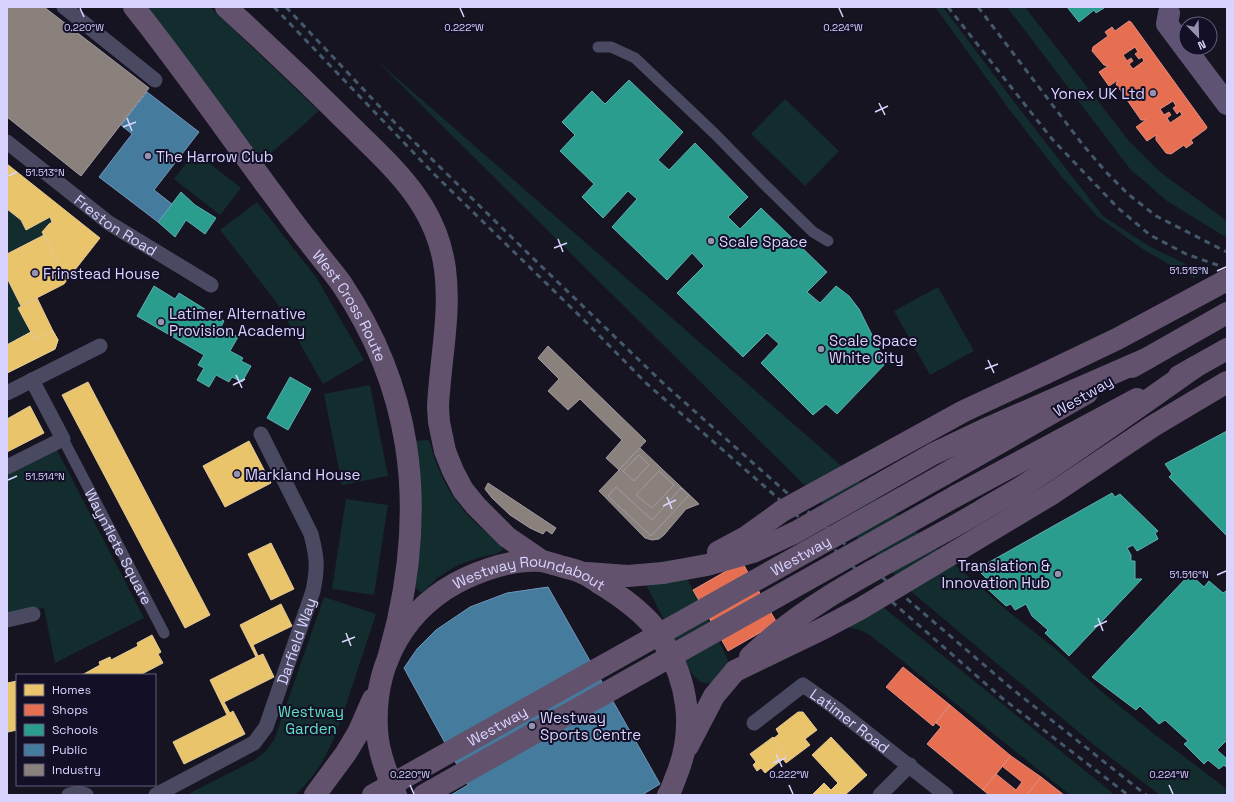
<svg xmlns="http://www.w3.org/2000/svg" width="1234" height="802" font-family="'Space Grotesk',sans-serif">
	<style>
		.green { fill: #132c2d }
		.homes { fill: #e9c46a; stroke: #e4c997 }
		.shops { fill: #e76f51; stroke: #e38d85; fill-rule: evenodd }
		.schools { fill: #2a9d8f; stroke: #5eaeb1 }
		.public { fill: #457b9d; stroke: #7196ba }
		.industry { fill: #8a817c; stroke: #a29aa3 }
		.lines { fill: none; stroke-linecap: round; stroke-linejoin: round }
		.pedestrian { stroke: #4a4962; stroke-width: 11 }
		.minor { stroke: #4a4962; stroke-width: 15 }
		.primary { stroke: #5e5373; stroke-width: 22 }
		.trunk { stroke: #62526e; stroke-width: 22 }
		.rail { stroke: #43596b; stroke-width: 3; stroke-dasharray: 6 5; stroke-linecap: butt }
		.trunk-bridge { stroke: #62526e; stroke-width: 22 }
		.ticks { fill: none; stroke: #d9d4ff; stroke-width: 1.5 }
		.poi-dot { fill: #9591b1; stroke: #130f26; stroke-width: 1.5 }
		.labels { text-anchor: middle; dominant-baseline: central; stroke-width: 4; stroke-linejoin: round; paint-order: stroke }
		.poi-label { font-size: 15px; fill: #d9d4ff; stroke: #130f26; text-anchor: start }
		.street-label { font-size: 15px; fill: #d9d4ff; stroke: #130f26 }
		.park-label { font-size: 15px; fill: #5fe0c0; stroke: #130f26 }
		.ticks-label { font-size: 10px; text-anchor: middle; fill: #d9d4ff; stroke: #130f26; stroke-width: 4; stroke-linejoin: round; paint-order: stroke }
	</style>
	<rect width="100%" height="100%" fill="#161421"/>
	<!-- green -->
	<g class="green">
		<polygon points="147,7 210,7 319,111 260,163"/>
		<polygon points="935,7 943,7 1018,107 1103,216 1149,246 1204,273 1193,278 1144,250 1098,217 1061,176 1009,109"/>
		<polygon points="1007,7 1025,7 1129,141 1160,172 1227,221 1227,238 1167,201 1130,169"/>
		<polygon points="375,59 1009,612 1058,651 1101,691 1149,730 1227,789 1227,795 1160,795 1094,745 913,593"/>
		<polygon points="785,99 839,151 805,186 751,134"/>
		<polygon points="195,152 241,188 220,215 174,179"/>
		<polygon points="257,202 316,277 364,360 323,384 277,303 220,230"/>
		<polygon points="7,209 21,220 26,229 50,217 52,222 49,224 42,232 44,235 7,254"/>
		<polygon points="7,278 21,306 18,308 30,333 7,345"/>
		<polygon points="938,287 974,351 930,375 894,311"/>
		<polygon points="370,385 388,476 342,485 324,394"/>
		<path d="M429 440C442 488 461 515 501 543L503 550 496 554 478 558 458 565 437 578 422 593 413 586 422 516 413 441Z"/>
		<polygon points="57,450 144,618 55,663 44,608 7,615 7,475"/>
		<polygon points="346,499 388,505 374,595 332,589"/>
		<path d="M672 560 686 576 726 655 728 661 727 669C714 684 705 691 691 672L647 587 644 571 663 561Z"/>
		<path d="M324 597 376 614C368 639 359 665 351 690 338 729 327 767 295 795H186L255 760 267 750 274 740Z"/>
		<polygon points="883,607 1115,795 1070,795 870,635 860,630 846,627"/>
	</g>
	<!-- homes -->
	<g class="homes">
		<polygon points="7,164 100,238 67,280 42,232 49,224 52,222 50,217 26,230 21,220 7,209"/>
		<polygon points="44,235 67,280 64,284 21,306 7,278 7,254"/>
		<polygon points="37,298 53,331 35,340 18,308"/>
		<polygon points="53,331 58,340 55,349 7,373 7,345 31,332 35,340"/>
		<polygon points="53,331 58,340 55,349 7,373 7,345 31,332 35,340"/>
		<polygon points="88,382 210,615 185,628 62,395"/>
		<polygon points="30,406 44,433 7,452 7,419"/>
		<polygon points="249,441 271,483 225,507 203,466"/>
		<polygon points="271,543 294,589 271,600 248,554"/>
		<polygon points="281,604 292,626 253,645 258,656 263,654 274,677 224,702 230,713 233,711 245,734 184,764 173,742 227,715 210,680 256,657 240,625"/>
		<polygon points="152,635 161,652 158,654 163,663 140,675 82,675 100,665 99,662 110,657 111,660 138,646 137,643"/>
		<polygon points="17,681 17,730 8,732 7,683"/>
		<polygon points="798,712 803,712 817,730 805,739 810,745 786,763 783,759 787,756 773,739 779,734 776,729"/>
		<polygon points="773,737 787,756 765,773 761,768 757,771 753,765 756,762 750,754"/>
		<polygon points="831,737 867,775 845,795 812,795 824,783 831,790 838,783 812,755"/>
	</g>
	<!-- shops -->
	<g class="shops">
		<path d="M1129 21 1131 22 1207 127 1206 129 1191 140 1193 143 1186 148 1184 145 1171 154 1166 153 1156 140V135L1147 141 1136 127 1146 120H1141L1116 84 1118 80 1109 86 1099 72 1108 66 1104 65 1092 51 1093 47 1108 36 1105 32 1112 27 1115 31ZM1135 47 1138 52 1135 54 1139 59 1142 57 1144 61 1133 69 1129 64 1133 61 1131 58 1127 61 1123 55ZM1173 101 1176 106 1173 108 1177 114 1180 111 1182 115 1170 123 1167 118 1171 115 1169 112 1164 115 1160 109Z"/>
		<polygon points="742,562 777,623 728,651 693,590"/>
		<polygon points="903,667 950,705 933,726 886,687"/>
		<polygon points="950,705 1011,756 983,790 927,744 941,727 936,723"/>
		<polygon points="1011,756 1041,777 1027,795 989,795 983,790 996,774 1016,790 1022,782 1002,766"/>
		<polygon points="1041,777 1064,795 1027,795"/>
	</g>
	<!-- schools -->
	<g class="schools">
		<polygon points="1067,7 1103,7 1104,8 1096,13 1094,10 1079,22"/>
		<polygon points="629,80 683,132 658,160 669,170 695,143 748,197 728,217 740,229 761,208 827,272 807,292 820,303 836,286 849,296 859,309 886,363 837,414 826,404 813,415 761,363 779,344 767,333 743,357 677,293 704,266 692,253 667,280 612,227 637,199 628,191 603,218 582,197 594,184 560,151 575,135 562,122 592,91 605,104"/>
		<polygon points="181,192 195,205 216,218 205,234 186,220 175,237 158,222"/>
		<polygon points="154,286 175,299 179,293 224,321 221,327 238,337 230,351 243,358 241,361 251,366 242,382 232,377 229,382 216,375 209,387 197,380 204,368 198,365 204,355 137,316"/>
		<polygon points="290,377 311,389 288,430 267,418"/>
		<polygon points="1227,431 1227,534 1226,535 1169,477 1172,474 1165,464"/>
		<polygon points="1112,493 1115,497 1120,494 1158,531 1155,533 1158,539 1137,551 1133,545 1127,548 1131,555 1131,561 1135,561 1135,579 1142,579 1069,656 1045,633 1048,630 1032,616 1026,604 1015,610 1011,604 1006,606 981,583 987,579 977,569"/>
		<polygon points="1190,574 1204,587 1209,581 1223,593 1226,591 1227,592 1227,740 1217,750 1227,759 1227,768 1224,765 1219,769 1208,760 1204,764 1184,744 1188,741 1165,720 1159,724 1140,706 1136,710 1092,677"/>
	</g>
	<!-- public -->
	<g class="public">
		<polygon points="147,92 199,132 154,190 172,204 158,222 99,177 132,134 121,125"/>
		<polygon points="548,587 660,784 642,795 451,795 468,785 404,668 417,649 436,630 470,607 507,593"/>
	</g>
	<!-- industry -->
	<g class="industry">
		<polygon points="7,7 44,7 149,88 81,176 7,117"/>
		<polygon points="548,346 646,441 619,470 606,458 622,440 580,399 568,410 548,391 559,379 538,358"/>
		<polygon points="640,448 699,504 686,509 664,535 659,539 652,540 645,538 599,491"/>
		<polygon points="639,455 649,465 634,481 623,471"/>
		<polygon points="659,471 674,485 652,508 636,495"/>
		<polygon points="488,483 556,528 552,534 546,530 543,534 530,528 510,515 492,498 485,489"/>
		<polygon points="616,487 652,520 681,488 689,495 651,536 608,496"/>
	</g>
	<g class="lines">
		<!-- pedestrian -->
		<g class="pedestrian">
			<polyline points="598,47 611,47 635,58 715,134 761,181 813,232 828,241"/>
			<path id="s1" d="M63 439 164 633"/>
		</g>
		<!-- minor -->
		<g class="minor">
			<polyline points="64,7 155,80"/>
			<path id="s2" d="M7 142 109 223 211 285"/>
			<polyline points="7,393 100,346"/>
			<polyline points="7,467 63,439 32,380"/>
			<polyline points="7,620 33,614"/>
			<path id="s3" d="M754 723 803 685 834 707 946 795"/>
			<polyline points="69,795 78,793 86,795"/>
			<path id="s4" d="M156 795 254 743 266 727 313 591C318 567 317 557 311 534L261 434"/>
			<polyline points="880,795 910,765"/>
		</g>
		<!-- primary -->
		<polyline class="primary" points="1169,13 1167,24 1227,104"/>
		<!-- trunk -->
		<g class="trunk">
			<path id="s5" d="M134 7C181 66 224 128 269 189 282 206 295 225 309 242 319 256 331 269 341 283 411 387 425 498 398 620 395 633 391 646 388 659"/>
			<path d="M226 7C270 47 313 88 355 130 379 154 405 177 423 207 434 225 442 247 445 269 451 315 440 361 438 407L439 422 445 451 453 471 463 490 476 506 507 537 542 561"/>
			<polyline points="1132,367 1227,313"/>
			<polyline points="1046,373 1117,339 1227,280"/>
			<polyline points="1179,376 1227,349"/>
			<polyline points="943,475 1087,393"/>
			<polyline points="956,496 1137,399"/>
			<polyline points="587,573 628,576 663,573"/>
			<polyline points="688,746 714,696 735,671"/>
			<polyline points="315,795 346,753 358,733 373,699"/>
			<path id="s6" d="M396 795C387 775 378 752 377 730 373 663 406 606 466 578 488 568 517 559 542 561 547 562 552 564 557 565 565 568 575 569 582 573 588 575 593 579 599 583 619 595 639 609 654 627 658 631 660 636 663 641 688 681 695 729 677 774 674 781 672 789 668 795"/>
		</g>
		<!-- rail -->
		<g class="rail">
			<polyline points="274,7 434,174 587,323 646,383 771,492 891,601 1002,698 1128,795"/>
			<polyline points="286,7 396,124 538,263 665,385 900,593 1011,688 1146,795"/>
			<polyline points="948,7 1052,139 1118,208 1150,235 1186,254 1220,266"/>
			<polyline points="978,7 1083,145 1106,172 1128,194 1156,216 1227,252"/>
		</g>
		<!-- trunk-bridge -->
		<g class="trunk-bridge">
			<polyline points="718,552 746,537 782,511 964,411 1046,373"/>
			<polyline points="663,573 707,565 753,552 796,532 933,454 990,427 1148,358"/>
			<path d="M750 657C815 594 901 558 979 512 995 502 1013 493 1028 483 1085 445 1140 406 1195 367"/>
			<polyline points="735,671 824,628 860,609 1050,495 1153,426 1227,382"/>
			<path id="s7" d="M373 795 943 475"/>
			<polyline points="424,795 956,496"/>
		</g>
	</g>
	<!-- ticks -->
	<path class="ticks" d="M80 8 84 17M460 8 464 17M839 8 843 17M879 103 885 115M875 112 888 106M127 118 132 131M123 127 136 122M8 176 17 172M558 239 563 252M554 248 567 243M1217 271 1226 267M988 360 994 373M985 369 998 364M236 375 242 388M233 385 245 379M8 480 17 476M667 497 672 509M663 506 676 500M1217 575 1226 571M1098 618 1103 631M1094 627 1107 621M346 633 351 646M342 642 355 637M776 754 782 767M773 763 786 758M410 785 414 794M789 785 793 794M1169 785 1173 794"/>
	<!-- markers -->
	<g class="poi-dot">
		<circle cx="1153" cy="93" r="4"/>
		<circle cx="148" cy="156" r="4"/>
		<circle cx="711" cy="241" r="4"/>
		<circle cx="35" cy="273" r="4"/>
		<circle cx="161" cy="322" r="4"/>
		<circle cx="821" cy="349" r="4"/>
		<circle cx="237" cy="474" r="4"/>
		<circle cx="1058" cy="574" r="4"/>
		<circle cx="532" cy="726" r="4"/>
	</g>
	<g class="labels">
		<!-- poi labels -->
		<g class="poi-label">
			<text x="1145" y="93" text-anchor="end">Yonex UK Ltd</text>
			<text x="156" y="156">The Harrow Club</text>
			<text x="719" y="241">Scale Space</text>
			<text x="43" y="273">Frinstead House</text>
			<text x="169" y="313">Latimer Alternative<tspan x="169" dy="17">Provision Academy</tspan></text>
			<text x="829" y="340">Scale Space<tspan x="829" dy="17">White City</tspan></text>
			<text x="245" y="474">Markland House</text>
			<text x="1050" y="565" text-anchor="end">Translation &amp;<tspan x="1050" dy="17">Innovation Hub</tspan></text>
			<text x="540" y="717">Westway<tspan x="540" dy="17">Sports Centre</tspan></text>
		</g>
		<!-- street labels -->
		<g class="street-label">
			<text stroke="none"><textPath href="#s2" startOffset="137">Freston Road</textPath></text>
			<text stroke="none"><textPath href="#s5" startOffset="369">West Cross Route</textPath></text>
			<text transform="translate(1083 396) rotate(-30)">Westway</text>
			<text stroke="none"><textPath href="#s1" startOffset="121">Waynflete Square</textPath></text>
			<text stroke="none"><textPath href="#s7" startOffset="490">Westway</textPath></text>
			<text stroke="none"><textPath href="#s6" startOffset="322">Westway Roundabout</textPath></text>
			<text stroke="none"><textPath href="#s4" startOffset="222">Darfield Way</textPath></text>
			<text stroke="none"><textPath href="#s3" startOffset="121">Latimer Road</textPath></text>
			<text stroke="none"><textPath href="#s7" startOffset="142">Westway</textPath></text>
		</g>
		<!-- park labels -->
		<g class="park-label">
			<text x="311" y="711">Westway<tspan x="311" dy="17">Garden</tspan></text>
		</g>
	</g>
	<g class="ticks-label">
		<text x="84" y="31">0.220°W</text>
		<text x="464" y="31">0.222°W</text>
		<text x="843" y="31">0.224°W</text>
		<text x="45" y="176">51.513°N</text>
		<text x="1189" y="274">51.515°N</text>
		<text x="45" y="480">51.514°N</text>
		<text x="1189" y="578">51.516°N</text>
		<text x="410" y="778">0.220°W</text>
		<text x="789" y="778">0.222°W</text>
		<text x="1169" y="778">0.224°W</text>
	</g>
	<!-- border -->
	<rect width="1234" height="802" fill="none" stroke="#d9d4ff" stroke-width="16"/>
	<!-- legend -->
	<rect x="16" y="674" width="140" height="112" fill="#130f26" stroke="#625e7d"/>
	<rect x="24" y="684" width="20" height="12" fill="#e9c46a" stroke="#625e7d"/>
	<text x="52" y="694" font-size="12" fill="#d9d4ff">Homes</text>
	<rect x="24" y="704" width="20" height="12" fill="#e76f51" stroke="#625e7d"/>
	<text x="52" y="714" font-size="12" fill="#d9d4ff">Shops</text>
	<rect x="24" y="724" width="20" height="12" fill="#2a9d8f" stroke="#625e7d"/>
	<text x="52" y="734" font-size="12" fill="#d9d4ff">Schools</text>
	<rect x="24" y="744" width="20" height="12" fill="#457b9d" stroke="#625e7d"/>
	<text x="52" y="754" font-size="12" fill="#d9d4ff">Public</text>
	<rect x="24" y="764" width="20" height="12" fill="#8a817c" stroke="#625e7d"/>
	<text x="52" y="774" font-size="12" fill="#d9d4ff">Industry</text>
	<!-- north arrow -->
	<g transform="translate(1198 36) rotate(157)"><circle r="19" fill="#130f26" stroke="#625e7d"/>
	<path d="M0-3L7 15L0 10L-7 15Z" fill="#9591b1"/>
	<text y="-6" font-size="11" font-weight="bold" text-anchor="middle" fill="#d9d4ff">N</text>
	</g>
</svg>
